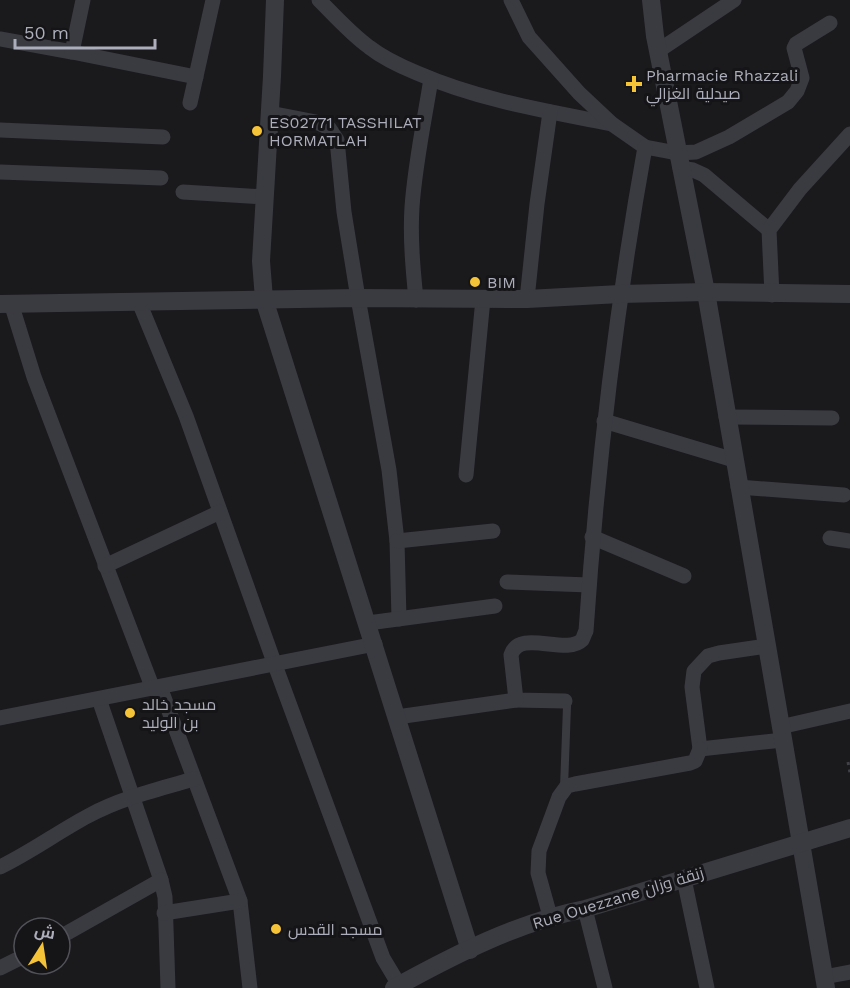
<svg xmlns="http://www.w3.org/2000/svg" width="850" height="988" font-family="'Work Sans',Cairo,sans-serif">
	<style>
		.lines { fill: none; stroke-linecap: round; stroke-linejoin: round }
		.path { stroke: #404248; stroke-width: 3; stroke-dasharray: 3 4.5; stroke-linecap: butt }
		.service { stroke: #3a3b41; stroke-width: 8 }
		.minor { stroke: #3a3b41; stroke-width: 15 }
		.tertiary { stroke: #3a3b41; stroke-width: 18 }
		.poi-dot { fill: #f5c338; stroke: #151417; stroke-width: 2 }
		.labels { text-anchor: middle; dominant-baseline: central; stroke-width: 6; stroke-linejoin: round; paint-order: stroke }
		.poi-label { font-size: 16px; fill: #acafbb; stroke: #151417; text-anchor: start }
		.street-label { font-size: 16px; fill: #acafbb; stroke: #151417 }
	</style>
	<rect width="100%" height="100%" fill="#1a191c"/>
	<g class="lines">
		<!-- path -->
		<polyline class="path" points="848,762 850,773"/>
		<!-- service -->
		<polyline class="service" points="564,788 567,706 565,701"/>
		<!-- minor -->
		<g class="minor">
			<path d="M319 0C335 16 351 34 369 47 383 58 400 66 417 73 479 100 546 111 612 124"/>
			<polyline points="511,0 529,37 579,93 612,124 645,147 677,153 696,152 729,137 788,102 797,91 802,78 794,48 796,44 830,23"/>
			<polyline points="0,39 72,52 83,0"/>
			<polyline points="658,51 734,0"/>
			<polyline points="72,52 196,77"/>
			<polyline points="190,103 213,0"/>
			<polyline points="270,113 316,122 329,128 337,140 344,212 358,298 389,470 397,541 399,619"/>
			<polyline points="0,130 163,137"/>
			<polyline points="680,168 693,170 704,175 769,230"/>
			<polyline points="0,172 161,178"/>
			<polyline points="183,192 265,197"/>
			<polyline points="772,295 769,230 800,189 850,134"/>
			<polyline points="527,299 537,204 550,112"/>
			<path d="M416 300C413 269 410 238 412 207 415 164 424 122 431 79"/>
			<polyline points="139,302 186,416 275,665 383,958 401,988"/>
			<polyline points="11,303 34,377 153,689"/>
			<polyline points="726,417 832,418"/>
			<polyline points="604,421 734,460"/>
			<polyline points="466,475 483,299"/>
			<polyline points="738,487 844,495"/>
			<polyline points="592,537 684,576"/>
			<polyline points="830,538 850,541"/>
			<polyline points="397,541 493,531"/>
			<polyline points="105,566 220,512"/>
			<polyline points="507,582 589,585"/>
			<polyline points="368,623 495,606"/>
			<polyline points="766,646 719,653 708,656 694,671 692,687 700,749 783,740"/>
			<polyline points="160,687 240,901 250,988"/>
			<polyline points="99,699 161,880 165,897 168,988"/>
			<path d="M565 701 516 700 511 655C519 628 566 656 582 640 584 637 584 634 586 631 597 468 616 308 645 147"/>
			<polyline points="397,717 516,700"/>
			<polyline points="0,718 375,644"/>
			<polyline points="780,727 850,711"/>
			<path d="M0 867C31 852 58 832 88 816 121 798 159 789 194 779"/>
			<polyline points="684,879 707,988"/>
			<polyline points="585,909 605,988"/>
			<polyline points="164,913 240,901"/>
			<polyline points="550,916 538,873 539,851 559,797 567,786 575,784 690,763 695,761 700,749"/>
			<polyline points="60,937 161,880"/>
			<polyline points="0,968 24,956"/>
			<polyline points="824,977 850,972"/>
		</g>
		<!-- tertiary -->
		<g class="tertiary">
			<polyline points="275,0 272,76 261,261 264,299 470,950"/>
			<polyline points="651,0 655,36 706,292 826,988"/>
			<polyline points="0,304 358,298 527,299 620,294 706,292 850,294"/>
			<path d="M394 988C454 955 518 922 585 909L850 828"/>
		</g>
	</g>
	<!-- markers -->
	<g class="poi-dot">
		<path d="M631 75h6v6h6v6h-6v6h-6v-6h-6v-6h6z"/>
		<circle cx="257" cy="131" r="6"/>
		<circle cx="475" cy="282" r="6"/>
		<circle cx="130" cy="713" r="6"/>
		<circle cx="276" cy="929" r="6"/>
	</g>
	<g class="labels">
		<!-- poi labels -->
		<g class="poi-label">
			<text x="646" y="75">Pharmacie Rhazzali<tspan x="646" dy="18">صيدلية الغزالي</tspan></text>
			<text x="269" y="122">ES02771 TASSHILAT<tspan x="269" dy="18">HORMATLAH</tspan></text>
			<text x="487" y="282">BIM</text>
			<text x="142" y="704">مسجد خالد<tspan x="142" dy="18">بن الوليد</tspan></text>
			<text x="288" y="929">مسجد القدس</text>
		</g>
		<!-- street labels -->
		<g class="street-label">
			<text transform="translate(618 898) rotate(-17)">Rue Ouezzane زنقة وزان</text>
		</g>
	</g>
	<!-- north arrow -->
	<g transform="translate(42 946) rotate(12)"><circle r="28" fill="#151417" stroke="#515259" stroke-width="1.5"/>
	<path d="M0-4.5L10 22L0 15L-10 22Z" fill="#f5c338"/>
	<text y="-9" font-size="16" font-weight="bold" text-anchor="middle" fill="#acafbb">ش</text>
	</g>
	<!-- scale -->
	<path d="M15 39v9h140v-9" fill="none" stroke="#acafbb" stroke-width="3"/>
	<text x="24" y="39" font-size="18" fill="#acafbb" stroke="#151417" stroke-width="4.5" paint-order="stroke">50 m</text>
</svg>
